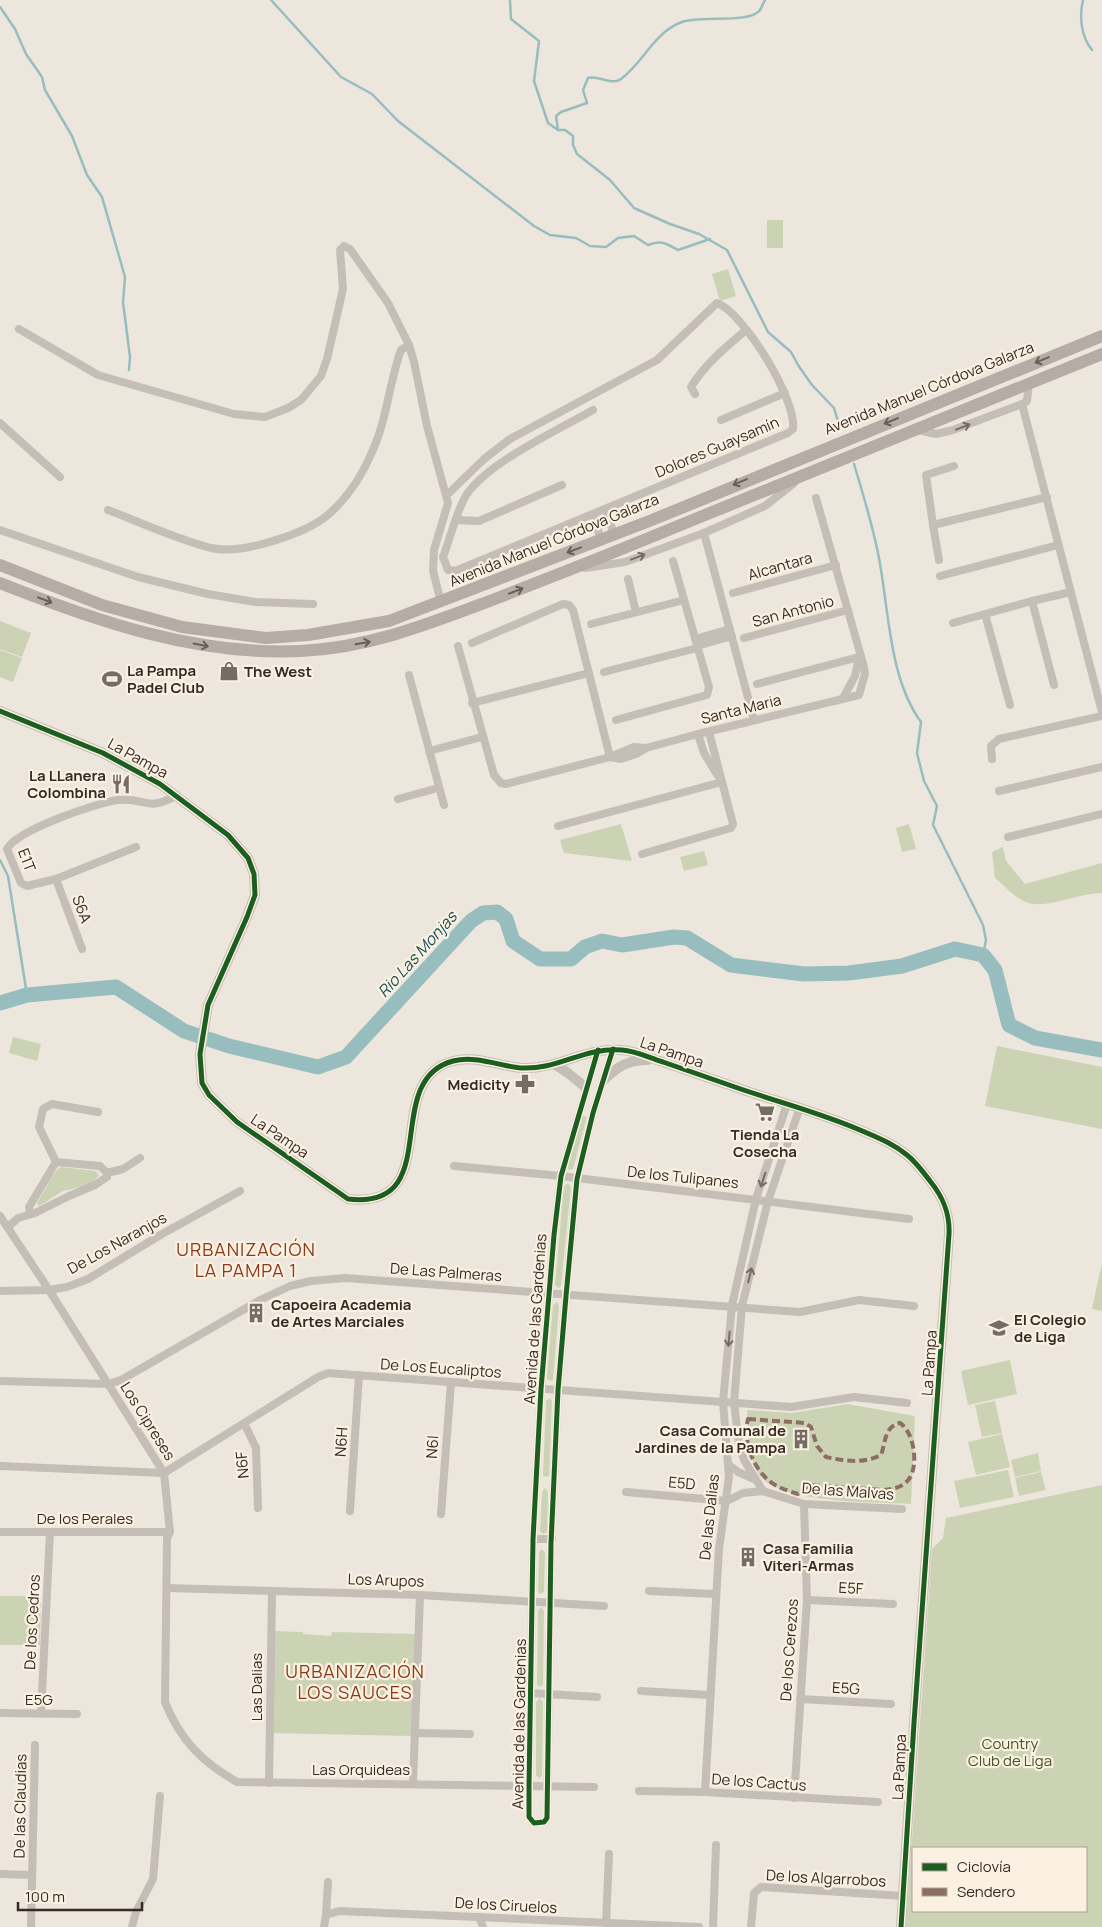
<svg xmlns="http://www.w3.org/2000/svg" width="1102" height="1927" font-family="Manrope,sans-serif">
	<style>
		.green { fill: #ccd3b5; fill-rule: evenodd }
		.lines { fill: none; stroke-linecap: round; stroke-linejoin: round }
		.stream { stroke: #98bdbf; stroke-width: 2.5 }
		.river { stroke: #98bdbf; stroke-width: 15 }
		.minor { stroke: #c5beb6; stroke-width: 8 }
		.tertiary { stroke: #c5beb6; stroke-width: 10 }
		.primary { stroke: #b4aca5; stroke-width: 12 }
		.quiet { stroke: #8d6e63; stroke-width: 4; stroke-dasharray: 8 4; stroke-linecap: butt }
		.cycleway-casing { stroke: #fbf1e2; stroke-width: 8 }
		.cycleway { stroke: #1b5e20; stroke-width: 5 }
		.oneway { stroke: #685f58 }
		.oneway2 { stroke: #766d66 }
		.labels { text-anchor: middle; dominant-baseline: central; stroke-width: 4.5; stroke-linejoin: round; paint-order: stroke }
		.street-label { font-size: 15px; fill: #352b25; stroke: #fbf1e2 }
		.poi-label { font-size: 15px; font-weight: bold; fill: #352b25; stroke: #fbf1e2; text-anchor: start }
		.park-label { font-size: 15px; fill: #425626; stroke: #fbf1e2 }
		.water-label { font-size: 16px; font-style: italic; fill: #17525a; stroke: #fbf1e2 }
		.quarter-label { font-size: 18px; letter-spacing: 1px; fill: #8b3917; stroke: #fbf1e2 }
	</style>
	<rect width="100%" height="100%" fill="#ede6dc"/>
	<!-- green -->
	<g class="green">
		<rect x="767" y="220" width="16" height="28"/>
		<polygon points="728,269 736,296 720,301 712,274"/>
		<polygon points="0,621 31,633 22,657 0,649"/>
		<polygon points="0,650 22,658 13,682 0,677"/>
		<polygon points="621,824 632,861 564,853 560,840"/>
		<polygon points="909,824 916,849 902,852 896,828"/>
		<path d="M1003 847 1006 861 1025 884 1102 863V893C1079 893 1044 910 1026 902 1015 898 1004 885 995 878L992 852Z"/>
		<polygon points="704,851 708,865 684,871 680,857"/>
		<polygon points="13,1037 41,1044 37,1061 9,1053"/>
		<polygon points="997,1046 1102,1067 1102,1129 985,1106"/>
		<polygon points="581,1115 587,1117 573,1169 569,1170 567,1167"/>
		<polygon points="60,1167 96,1171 99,1176 89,1185 63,1191 39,1206 37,1203 53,1175"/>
		<polygon points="568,1183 571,1187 561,1286 558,1288 555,1285 564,1186"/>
		<polygon points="1102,1263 1102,1311 1092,1309"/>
		<polygon points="557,1302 559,1306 553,1380 551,1381 547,1379 553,1305"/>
		<polygon points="1010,1360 1017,1394 968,1405 961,1371"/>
		<polygon points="550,1398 552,1401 549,1476 546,1477 543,1475 546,1401"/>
		<polygon points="995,1401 1002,1433 982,1437 975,1405"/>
		<path d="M847 1404 915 1416 911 1504C878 1502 775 1504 758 1473 747 1453 748 1432 747 1410L793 1413Z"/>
		<polygon points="1002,1434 1010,1467 976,1475 968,1442"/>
		<polygon points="1038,1453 1041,1471 1015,1477 1011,1460"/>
		<polygon points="1008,1470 1014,1497 960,1508 954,1481"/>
		<polygon points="1041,1472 1046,1490 1019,1496 1015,1478"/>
		<path d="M1102 1485V1927H906L932 1549 943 1538 946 1518ZM913 1848H1086V1911H913Z"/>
		<polygon points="545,1488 548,1492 547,1532 543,1534 540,1531 542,1492"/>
		<polygon points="542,1549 545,1553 544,1592 540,1594 538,1592 539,1552"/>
		<polygon points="0,1596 41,1596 40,1645 0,1645"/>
		<polygon points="541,1607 544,1611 543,1685 540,1687 537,1685 538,1611"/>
		<polygon points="275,1631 303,1632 303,1634 331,1636 332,1632 416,1634 412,1736 270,1733"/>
		<polygon points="540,1698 543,1702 542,1776 539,1778 536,1775 536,1702"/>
	</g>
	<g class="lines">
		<!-- stream -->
		<g class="stream">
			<path d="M271 0 341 77 372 94 398 121 534 226 550 235 576 238 590 246 606 247 618 238 634 236 648 245C661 240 666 243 678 250L710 239"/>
			<polyline points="510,0 511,19 539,41 534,81 548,123 558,130 565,130 573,136 573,145 577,154 610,180 634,208 670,224 699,234 727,250 768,332 791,352 798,365 812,385 834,408 840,428"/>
			<path d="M1083 0C1079 16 1081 37 1092 50"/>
			<polyline points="0,7 15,29 26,54 42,77 45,90 72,136 87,175 102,197 125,277 123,302 130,357 129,370"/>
			<path d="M558 130 556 116 561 112 587 103 583 90 588 78C599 75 612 86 621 79 644 62 654 32 682 22 701 15 750 24 760 10 762 7 763 3 765 0"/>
			<path d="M854 464C863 494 872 523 878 553 889 606 888 677 921 722L917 753 924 781 937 806 933 825 983 925 986 940 983 955"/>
			<polyline points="0,860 8,876 27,995"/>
		</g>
		<!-- river -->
		<polyline class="river" points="0,1003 27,995 116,987 184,1031 229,1046 318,1067 346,1057 471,921 483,913 497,912 506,919 513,941 540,959 571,959 585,947 602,941 622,945 674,937 687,938 731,965 804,974 849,973 902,966 955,949 983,955 995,970 1009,1025 1035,1038 1102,1050"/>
		<!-- minor -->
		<g class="minor">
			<polyline points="19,329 98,375 234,414 265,417 288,408 301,400 321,376 327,359 343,289 340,250 344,246 350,249 388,303 409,345 414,362 427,426 448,503 434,550 433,571 441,602"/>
			<path d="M695 394 691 387C705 364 726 347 746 330"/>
			<polyline points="1022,404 1102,712"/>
			<polyline points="721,420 785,393"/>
			<polyline points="0,423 60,477"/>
			<polyline points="918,430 936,434 953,430 1022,404 1027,401 1029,383"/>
			<polyline points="954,466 926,475 933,525 1047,497"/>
			<path d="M447 495 484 459 510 439 657 360 717 303C744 313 797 400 793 429L788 433 455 571 448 570 443 557C450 539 455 517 464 499 482 465 558 430 593 410"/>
			<polyline points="606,509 614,535"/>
			<path d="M108 510C142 523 176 539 211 548 241 555 306 534 329 514 349 496 362 476 372 452 387 420 389 383 401 350L409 345"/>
			<polyline points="593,514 601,540"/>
			<polyline points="456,520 479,521 562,485"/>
			<polyline points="933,525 939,560"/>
			<polyline points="0,530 138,577 208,594 255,602 313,604"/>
			<polyline points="704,533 754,720"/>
			<polyline points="585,568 625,562 704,533 765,506 794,483"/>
			<polyline points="940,576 1058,545"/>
			<polyline points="628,579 636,612"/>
			<polyline points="733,593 836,565"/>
			<polyline points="1032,601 1071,592"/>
			<polyline points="953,623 985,614"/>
			<polyline points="591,624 684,600"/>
			<polyline points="744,638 848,610"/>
			<polyline points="695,639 730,629"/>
			<polyline points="472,643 563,604 569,605 573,610 610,757"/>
			<polyline points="458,646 494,775 501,783 506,784 610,757 634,747 646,748"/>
			<polyline points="697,646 732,636"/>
			<polyline points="604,672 697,648"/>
			<polyline points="409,675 444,805"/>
			<polyline points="757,684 859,657"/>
			<polyline points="843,698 855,676 859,657"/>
			<polyline points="472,703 589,673"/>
			<polyline points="1010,705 985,614 1032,601 1054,685"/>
			<polyline points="616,720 707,695 709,687 673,561"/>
			<polyline points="698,734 704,753 718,776"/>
			<polyline points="429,751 482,737"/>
			<polyline points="610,757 621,759 636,754 646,748 698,734 859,695 865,674 864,667 816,498"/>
			<polyline points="992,759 991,746 999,739 1102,716"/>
			<polyline points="999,791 1102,767"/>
			<polyline points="398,799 438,788"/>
			<polyline points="558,826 722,782"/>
			<polyline points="1008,837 1102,814"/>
			<path d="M136 847 56 879 27 886 21 883 7 849C17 830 96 803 118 800 146 797 146 813 177 795"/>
			<polyline points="642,854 731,828 733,824 709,732"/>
			<polyline points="56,879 82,949"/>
			<polyline points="598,1050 561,1176 554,1235 541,1389 533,1539 529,1786 529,1817 534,1823 544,1822 547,1818 551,1544 558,1390 566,1296 577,1179 593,1113 613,1049"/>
			<polyline points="56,1162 39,1127 43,1109 52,1104 98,1112"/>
			<polyline points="56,1162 100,1166 107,1173"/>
			<polyline points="454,1166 561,1176 909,1219"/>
			<polyline points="107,1173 123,1169 140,1158"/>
			<polyline points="30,1213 29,1207 56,1162"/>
			<path d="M0 1216 49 1290 164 1473 170 1532 167 1538 165 1702C180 1740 202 1762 237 1782L594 1787"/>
			<polyline points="8,1227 18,1218 35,1213 69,1196 95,1185 107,1177 107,1173"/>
			<polyline points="0,1291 49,1290 67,1287 88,1279 162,1234 240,1191"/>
			<polyline points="0,1381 109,1384 121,1380 260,1300 290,1286 311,1281 345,1278 800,1312 859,1300 914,1306"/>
			<polyline points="244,1423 256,1448 258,1508"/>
			<polyline points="728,1464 738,1472 754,1479"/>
			<polyline points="0,1466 164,1473 318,1377 328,1373 791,1407 854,1397 907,1403"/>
			<polyline points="763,1491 744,1460 739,1444 734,1402 742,1306 768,1201 800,1107"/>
			<polyline points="626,1492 727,1501 743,1493 763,1491 804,1504 902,1509"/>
			<polyline points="350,1511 359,1375"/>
			<polyline points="441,1514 451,1382"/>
			<polyline points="0,1532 170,1532"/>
			<polyline points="533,1539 552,1539"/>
			<polyline points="167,1588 420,1595 604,1606"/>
			<polyline points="649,1591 716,1594"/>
			<polyline points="807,1600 893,1604"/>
			<polyline points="641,1691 710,1695"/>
			<polyline points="531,1693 597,1697"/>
			<polyline points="800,1699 891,1704"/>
			<polyline points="0,1713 77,1714"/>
			<polyline points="41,1713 50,1532"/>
			<polyline points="415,1733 470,1734"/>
			<polyline points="269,1783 272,1591"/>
			<polyline points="413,1783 420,1595"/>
			<polyline points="639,1791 705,1792 878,1802"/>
			<polyline points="705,1792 719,1549 729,1477 723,1402 732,1305 756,1199 787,1104"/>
			<polyline points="794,1798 807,1600 804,1504"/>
			<polyline points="0,1874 32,1875"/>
			<polyline points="326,1915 328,1882"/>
			<polyline points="479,1917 483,1927"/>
			<polyline points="606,1923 609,1854"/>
			<polyline points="31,1927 35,1745"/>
			<polyline points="132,1927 136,1912 153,1879 160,1796"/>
			<polyline points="324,1927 326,1915 339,1911 699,1927"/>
			<polyline points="713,1927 716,1845"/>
			<polyline points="751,1927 754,1893 761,1887 903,1896"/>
		</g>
		<!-- tertiary -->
		<g class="tertiary">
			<path d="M0 711 103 753 160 784 228 835 248 858 254 874 255 895 247 917 208 1005 200 1054 202 1083 209 1095 237 1122 348 1199C447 1210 379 1081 453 1061 476 1055 499 1066 521 1068 559 1070 583 1047 622 1050 637 1051 649 1058 663 1062 686 1070 709 1078 732 1086 777 1102 823 1113 867 1133 881 1139 895 1145 907 1155 916 1162 923 1172 930 1181 943 1197 950 1213 949 1234L914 1723 901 1927"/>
			<polyline points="556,1065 568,1073 585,1087"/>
			<path d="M604 1080C618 1066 628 1060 648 1060"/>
		</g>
		<!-- primary -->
		<g class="primary">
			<polyline points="0,565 102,605 182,627 266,638 308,635 389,621 652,520 1102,336"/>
			<path d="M0 583C96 621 196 656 301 651 367 648 426 625 487 602 536 583 585 564 634 544 790 480 947 418 1102 354"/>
		</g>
		<!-- quiet -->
		<path class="quiet" d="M748 1419 805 1423 811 1427 817 1446 826 1457C845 1461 863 1464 881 1455 886 1441 884 1427 900 1423 914 1432 919 1465 909 1479 903 1487 894 1489 884 1490L809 1485 798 1494C792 1492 785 1490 779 1487 755 1476 742 1443 748 1419Z"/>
		<defs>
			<g id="cycleway">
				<path d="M0 711 103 753 160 784 228 835 248 858 254 874 255 895 247 917 208 1005 200 1054 202 1083 209 1095 237 1122 348 1199C447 1210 379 1081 453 1061 476 1055 499 1066 521 1068 559 1070 583 1047 622 1050 637 1051 649 1058 663 1062 686 1070 709 1078 732 1086 777 1102 823 1113 867 1133 881 1139 895 1145 907 1155 916 1162 923 1172 930 1181 943 1197 950 1213 949 1234L914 1723 901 1927"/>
				<polyline points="598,1050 561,1176 554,1235 541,1389 533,1539 529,1786 529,1817 534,1823 544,1822 547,1818 551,1544 558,1390 566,1296 577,1179 593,1113 613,1049"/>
			</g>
		</defs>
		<!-- cycleway casing -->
		<use href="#cycleway" class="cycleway-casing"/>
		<!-- cycleway -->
		<use href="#cycleway" class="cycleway"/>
	</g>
	<!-- one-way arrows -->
	<defs><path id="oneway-shaft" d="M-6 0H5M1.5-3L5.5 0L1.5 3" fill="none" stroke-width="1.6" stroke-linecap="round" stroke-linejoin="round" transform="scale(1.25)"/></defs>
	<g class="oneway">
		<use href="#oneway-shaft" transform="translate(1042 360) rotate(158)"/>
		<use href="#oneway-shaft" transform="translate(891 421) rotate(158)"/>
		<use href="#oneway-shaft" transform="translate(740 482) rotate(157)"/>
		<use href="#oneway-shaft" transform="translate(574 550) rotate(159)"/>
		<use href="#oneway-shaft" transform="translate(516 591) rotate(-21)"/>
		<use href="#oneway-shaft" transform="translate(45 600) rotate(21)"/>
		<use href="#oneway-shaft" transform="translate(363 643) rotate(-10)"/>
		<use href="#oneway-shaft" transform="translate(201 645) rotate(11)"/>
	</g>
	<g class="oneway2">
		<use href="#oneway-shaft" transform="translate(963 427) rotate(-21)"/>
		<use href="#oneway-shaft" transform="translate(638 557) rotate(-21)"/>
		<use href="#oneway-shaft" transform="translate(763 1180) rotate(108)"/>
		<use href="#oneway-shaft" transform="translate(750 1275) rotate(-76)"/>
		<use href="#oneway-shaft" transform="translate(729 1339) rotate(95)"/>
	</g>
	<!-- icons -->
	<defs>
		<symbol id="shop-bare" viewBox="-9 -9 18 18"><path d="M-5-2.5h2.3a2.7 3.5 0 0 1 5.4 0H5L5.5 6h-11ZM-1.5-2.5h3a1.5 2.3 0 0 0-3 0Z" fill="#756c65" stroke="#fbf1e2" stroke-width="2.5" paint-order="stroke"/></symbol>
		<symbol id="stadium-bare" viewBox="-9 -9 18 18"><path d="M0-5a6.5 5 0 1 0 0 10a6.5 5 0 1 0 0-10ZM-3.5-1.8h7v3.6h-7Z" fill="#756c65" stroke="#fbf1e2" stroke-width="2.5" paint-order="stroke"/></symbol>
		<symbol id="restaurant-bare" viewBox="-9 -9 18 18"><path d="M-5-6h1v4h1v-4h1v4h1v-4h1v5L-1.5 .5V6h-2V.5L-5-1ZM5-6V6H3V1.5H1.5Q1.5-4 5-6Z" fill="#756c65" stroke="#fbf1e2" stroke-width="2.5" paint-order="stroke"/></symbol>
		<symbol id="pharmacy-bare" viewBox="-9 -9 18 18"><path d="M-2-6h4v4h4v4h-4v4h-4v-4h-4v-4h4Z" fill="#756c65" stroke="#fbf1e2" stroke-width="2.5" paint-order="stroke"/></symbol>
		<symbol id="supermarket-bare" viewBox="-9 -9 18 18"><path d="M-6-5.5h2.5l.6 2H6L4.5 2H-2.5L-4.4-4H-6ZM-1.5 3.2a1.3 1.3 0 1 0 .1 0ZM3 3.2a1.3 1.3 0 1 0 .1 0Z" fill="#756c65" stroke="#fbf1e2" stroke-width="2.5" paint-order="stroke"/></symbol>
		<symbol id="building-bare" viewBox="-9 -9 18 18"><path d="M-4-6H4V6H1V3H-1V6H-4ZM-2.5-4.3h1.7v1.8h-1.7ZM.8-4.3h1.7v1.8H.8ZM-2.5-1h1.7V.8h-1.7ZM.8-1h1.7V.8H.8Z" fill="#756c65" stroke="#fbf1e2" stroke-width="2.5" paint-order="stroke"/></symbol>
		<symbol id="school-bare" viewBox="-9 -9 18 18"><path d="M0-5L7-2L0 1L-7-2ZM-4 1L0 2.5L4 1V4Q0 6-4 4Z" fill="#756c65" stroke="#fbf1e2" stroke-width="2.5" paint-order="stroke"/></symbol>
	</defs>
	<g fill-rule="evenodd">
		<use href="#shop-bare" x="215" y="657" width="28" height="28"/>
		<use href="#stadium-bare" x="98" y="665" width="28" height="28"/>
		<use href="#restaurant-bare" x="107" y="770" width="28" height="28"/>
		<use href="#pharmacy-bare" x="511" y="1070" width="28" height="28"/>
		<use href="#supermarket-bare" x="751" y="1098" width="28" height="28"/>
		<use href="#building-bare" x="242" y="1299" width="28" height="28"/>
		<use href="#school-bare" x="985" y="1314" width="28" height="28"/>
		<use href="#building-bare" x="787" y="1425" width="28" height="28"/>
		<use href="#building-bare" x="734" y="1543" width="28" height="28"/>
	</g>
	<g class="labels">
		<!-- street labels -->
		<g class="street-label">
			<text transform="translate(929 388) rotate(-22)">Avenida Manuel Córdova Galarza</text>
			<text transform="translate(717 447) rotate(-23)">Dolores Guaysamín</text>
			<text transform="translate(554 540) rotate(-22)">Avenida Manuel Córdova Galarza</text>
			<text transform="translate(780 566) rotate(-16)">Alcantara</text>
			<text transform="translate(793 611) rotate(-15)">San Antonio</text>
			<text transform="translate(741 709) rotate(-14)">Santa Maria</text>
			<text transform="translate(138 758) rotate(29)">La Pampa</text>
			<text transform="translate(27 860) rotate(69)">E1T</text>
			<text transform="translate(82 909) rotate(70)">S6A</text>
			<text transform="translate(672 1052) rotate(19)">La Pampa</text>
			<text transform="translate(280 1136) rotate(34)">La Pampa</text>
			<text transform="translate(683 1177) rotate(6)">De los Tulipanes</text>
			<text transform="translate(117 1243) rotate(-29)">De Los Naranjos</text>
			<text transform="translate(446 1272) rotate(4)">De Las Palmeras</text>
			<text transform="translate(535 1319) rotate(-86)">Avenida de las Gardenias</text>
			<text transform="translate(929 1363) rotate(-86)">La Pampa</text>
			<text transform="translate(441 1368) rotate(4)">De Los Eucaliptos</text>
			<text transform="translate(148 1421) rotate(58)">Los Cipreses</text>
			<text transform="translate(341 1442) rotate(-86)">N6H</text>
			<text transform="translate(432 1447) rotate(-86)">N6I</text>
			<text transform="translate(242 1465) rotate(-95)">N6F</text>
			<text transform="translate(682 1483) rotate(5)">E5D</text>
			<text transform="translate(848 1491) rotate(4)">De las Malvas</text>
			<text transform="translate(709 1517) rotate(-84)">De las Dalias</text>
			<text x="85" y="1518">De los Perales</text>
			<text transform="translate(386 1580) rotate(2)">Los Arupos</text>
			<text transform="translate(851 1588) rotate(3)">E5F</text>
			<text transform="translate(32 1622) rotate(-87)">De los Cedros</text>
			<text transform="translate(789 1650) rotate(-86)">De los Cerezos</text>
			<text transform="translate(256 1687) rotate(-90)">Las Dalias</text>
			<text transform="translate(846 1688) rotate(3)">E5G</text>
			<text x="39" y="1699">E5G</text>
			<text transform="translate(519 1724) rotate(-89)">Avenida de las Gardenias</text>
			<text transform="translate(899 1767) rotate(-87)">La Pampa</text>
			<text x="361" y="1769">Las Orquideas</text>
			<text transform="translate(759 1782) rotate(4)">De los Cactus</text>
			<text transform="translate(20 1806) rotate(-89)">De las Claudias</text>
			<text transform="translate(826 1878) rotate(3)">De los Algarrobos</text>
			<text transform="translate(506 1905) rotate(3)">De los Ciruelos</text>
		</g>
		<!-- poi labels -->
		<g class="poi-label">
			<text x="127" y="670">La Pampa<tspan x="127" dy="17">Padel Club</tspan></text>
			<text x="244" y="671">The West</text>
			<text x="106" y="775" text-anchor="end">La LLanera<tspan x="106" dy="17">Colombina</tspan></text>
			<text x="510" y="1084" text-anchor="end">Medicity</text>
			<text x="765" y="1134" text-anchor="middle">Tienda La<tspan x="765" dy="17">Cosecha</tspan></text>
			<text x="271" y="1304">Capoeira Academia<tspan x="271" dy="17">de Artes Marciales</tspan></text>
			<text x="1014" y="1319">El Colegio<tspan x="1014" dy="17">de Liga</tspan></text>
			<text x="786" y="1430" text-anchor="end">Casa Comunal de<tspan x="786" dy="17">Jardines de la Pampa</tspan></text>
			<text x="763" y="1548">Casa Familia<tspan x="763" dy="17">Viteri-Armas</tspan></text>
		</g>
		<!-- park labels -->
		<g class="park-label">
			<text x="1010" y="1743">Country<tspan x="1010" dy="17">Club de Liga</tspan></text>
		</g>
		<!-- water labels -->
		<g class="water-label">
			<text transform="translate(417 954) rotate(-48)">Rio Las Monjas</text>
		</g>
		<!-- quarter labels -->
		<g class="quarter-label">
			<text x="246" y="1249">URBANIZACIÓN<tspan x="246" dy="21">LA PAMPA 1</tspan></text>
			<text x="355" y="1671">URBANIZACIÓN<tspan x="355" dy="21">LOS SAUCES</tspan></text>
		</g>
	</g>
	<!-- legend -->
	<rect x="912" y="1847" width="175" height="65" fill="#fbf1e2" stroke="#aca296"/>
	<rect x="922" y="1863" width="25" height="8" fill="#1b5e20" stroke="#aca296"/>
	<text x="957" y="1872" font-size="15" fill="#352b25">Ciclovía</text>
	<rect x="922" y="1888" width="25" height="8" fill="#8d6e63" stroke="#aca296"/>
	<text x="957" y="1897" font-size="15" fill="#352b25">Sendero</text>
	<!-- scale -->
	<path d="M18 1902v8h124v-8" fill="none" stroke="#352b25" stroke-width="2.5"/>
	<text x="25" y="1902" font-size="15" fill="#352b25" stroke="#fbf1e2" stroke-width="4" paint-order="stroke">100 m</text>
</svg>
